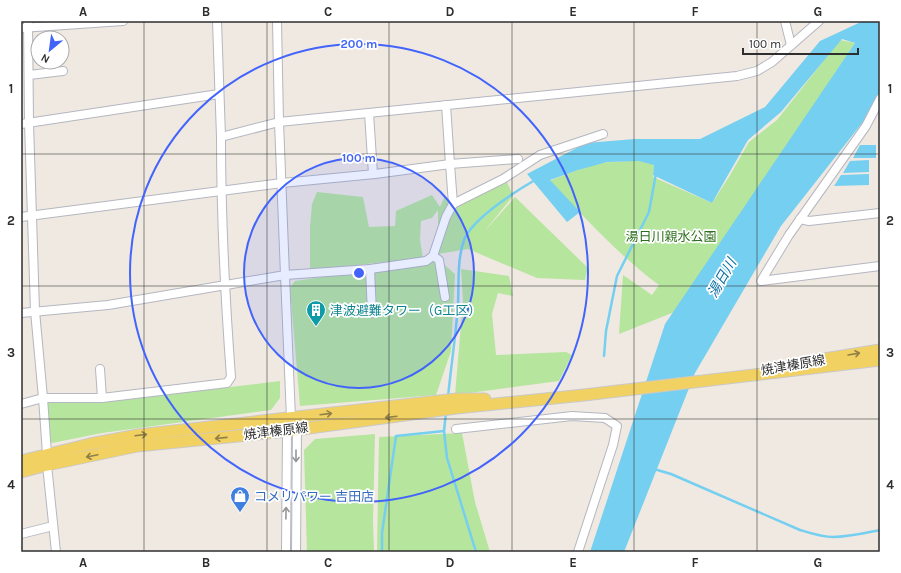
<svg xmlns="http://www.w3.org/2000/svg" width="901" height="573" font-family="Karla,'Noto Sans JP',sans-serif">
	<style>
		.green { fill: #b6e59e }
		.water { fill: #75cff0 }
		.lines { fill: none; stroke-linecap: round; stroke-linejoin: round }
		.stream { stroke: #75cff0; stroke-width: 2.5 }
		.minor-casing { stroke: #b4b7c1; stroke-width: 10 }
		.major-casing { stroke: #c9c9c9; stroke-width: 13 }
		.minor { stroke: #fff; stroke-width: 8 }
		.major { stroke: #f2d163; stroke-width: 11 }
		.oneway { stroke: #908048 }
		.oneway2 { stroke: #969696 }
		.grid { fill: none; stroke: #2e2e2e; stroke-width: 1; stroke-opacity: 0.55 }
		.ring { fill: none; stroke: #4264fb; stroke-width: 2 }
		.labels { text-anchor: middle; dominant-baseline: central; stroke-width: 3.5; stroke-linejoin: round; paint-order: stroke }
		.park-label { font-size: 13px; fill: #2c6e1b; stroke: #fff }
		.culture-label { font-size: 13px; fill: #0d838f; stroke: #fff; text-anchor: start }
		.street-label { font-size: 13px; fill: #2e2e2e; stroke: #fff }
		.shop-label { font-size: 13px; fill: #366cbe; stroke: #fff; text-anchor: start }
		.water-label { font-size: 14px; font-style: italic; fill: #0d6fa3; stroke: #fff }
		.centre { fill: #4264fb; stroke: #fff; stroke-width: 2 }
		.ring-label { font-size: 12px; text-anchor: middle; font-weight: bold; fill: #4264fb; stroke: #fff; stroke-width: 3.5; stroke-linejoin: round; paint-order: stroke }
		.neatline { fill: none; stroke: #2e2e2e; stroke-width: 1.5 }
		.grid-label { font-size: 13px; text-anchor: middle; font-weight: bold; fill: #2e2e2e }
	</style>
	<rect width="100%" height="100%" fill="#efe9e1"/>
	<!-- green -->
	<g class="green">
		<path d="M840 40 855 43 677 311 619 334 623 275 652 295 659 285C618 255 585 217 549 181L596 163 644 160 654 165 653 177 712 203 729 177 749 142 777 120Z"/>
		<polygon points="507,182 513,196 483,233 515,197 588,268 585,280 537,278 468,249 438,254 438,210 432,218 421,221 420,240 423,258 310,270 310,226 312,204 317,192 363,197 369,227 395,226 396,211 432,195 440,207 444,198 460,200"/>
		<polygon points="439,260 455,274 451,351 436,395 300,406 290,288 295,281"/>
		<polygon points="461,269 509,276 513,296 498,293 492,314 496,355 566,352 572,355 559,381 455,395 463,301"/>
		<polygon points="280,381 280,398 271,410 102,433 52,443 49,441 47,405 50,402 97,403"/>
		<polygon points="462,433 475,502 490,552 476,552 473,544 474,552 377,552 379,437"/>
		<polygon points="375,434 373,521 374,552 307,552 304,450 315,439"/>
	</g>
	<!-- water -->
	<g class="water">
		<polygon points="863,21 880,21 880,97 877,104 781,226 695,373 624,552 590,552 665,324 855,43 842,39 781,112 748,140 712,203 653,175 654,165 639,161 607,162 578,170 550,180 580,212 567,222 527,174 586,143 635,139 700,139 765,107 820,41"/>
		<polygon points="860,145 876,145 876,158 853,158"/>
		<polygon points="869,160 869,172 843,173 850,161"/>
		<polygon points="869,174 869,185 834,186 841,175"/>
	</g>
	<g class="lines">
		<!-- stream -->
		<g class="stream">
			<polyline points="604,356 606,331 617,276 649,212 656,173"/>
			<path d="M448 397C451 366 456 335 458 304 459 283 457 260 464 240 472 219 516 191 535 180"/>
			<polyline points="446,412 444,431 447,458 476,552"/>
			<path d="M654 469 671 474 800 530C810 533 822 537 833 537 849 537 865 533 880 530"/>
			<polyline points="382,552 382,533 396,436 444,431"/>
		</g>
		<defs>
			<g id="minor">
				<path d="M28 21 29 123 35 311 43 398H102L227 383 231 377C225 297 221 217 221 137"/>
				<polyline points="217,21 221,137 279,122 737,76 757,71 772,62 819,21"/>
				<polyline points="785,21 791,45"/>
				<polyline points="21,28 123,21"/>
				<polyline points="29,75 63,71"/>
				<polyline points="880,99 866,126 789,235 761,281 880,266"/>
				<polyline points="446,105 450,164 518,159"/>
				<polyline points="369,113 373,174"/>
				<polyline points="21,124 219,94"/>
				<polyline points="453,204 503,179 540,155 603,134"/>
				<polyline points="21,217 282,183 375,174 450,164 453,204 446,217 433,256"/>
				<polyline points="800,219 809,221 880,213"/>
				<polyline points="370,269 372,313"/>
				<polyline points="21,313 108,305 285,275 279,122 277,21"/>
				<polyline points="100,369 102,398"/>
				<polyline points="21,404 43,398 47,454"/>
				<polyline points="295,426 297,428 296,552"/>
				<polyline points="456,429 572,416 605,418 617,426 613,445 578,552"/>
				<polyline points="47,465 56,552"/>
				<polyline points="21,534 53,526"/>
				<polyline points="286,552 287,431 291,418 285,275 370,269 426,261 433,256 439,260 445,297"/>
			</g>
			<g id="major">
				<polyline points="812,361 880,350"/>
				<polyline points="21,461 90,444 138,435 457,399 485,399"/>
				<polyline points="21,472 47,465 137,446 287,431 456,408 584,395 880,360"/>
			</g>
		</defs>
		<!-- minor casing -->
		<use href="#minor" class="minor-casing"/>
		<!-- major casing -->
		<use href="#major" class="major-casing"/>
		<!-- minor -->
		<use href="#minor" class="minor"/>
		<!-- major -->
		<use href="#major" class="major"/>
	</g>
	<!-- one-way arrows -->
	<defs><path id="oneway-shaft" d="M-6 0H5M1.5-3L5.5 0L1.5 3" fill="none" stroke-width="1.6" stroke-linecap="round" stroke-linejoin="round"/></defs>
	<g class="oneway">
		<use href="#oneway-shaft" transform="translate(854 354) rotate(-10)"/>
		<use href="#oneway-shaft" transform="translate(326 414) rotate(-7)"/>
		<use href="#oneway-shaft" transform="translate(391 417) rotate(173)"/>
		<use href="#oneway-shaft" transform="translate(141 435) rotate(-7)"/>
		<use href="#oneway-shaft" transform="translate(221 438) rotate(174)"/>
		<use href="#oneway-shaft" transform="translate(92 456) rotate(168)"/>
	</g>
	<g class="oneway2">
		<use href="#oneway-shaft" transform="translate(296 456) rotate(90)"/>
		<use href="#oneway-shaft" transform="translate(286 513) rotate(-89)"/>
	</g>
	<!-- grid -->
	<path class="grid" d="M144 21V552M267 21V552M389 21V552M512 21V552M634 21V552M757 21V552M21 154H880M21 286H880M21 419H880"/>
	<!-- distance rings -->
	<circle cx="359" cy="273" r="115" fill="#4264fb" fill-opacity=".12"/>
	<g class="ring">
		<circle cx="359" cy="273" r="115"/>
		<circle cx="359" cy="273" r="229"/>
	</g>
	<!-- icons -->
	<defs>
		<symbol id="building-pin" viewBox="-11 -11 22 30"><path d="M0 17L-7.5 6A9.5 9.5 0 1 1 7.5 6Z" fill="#0f9aa8" stroke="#fff"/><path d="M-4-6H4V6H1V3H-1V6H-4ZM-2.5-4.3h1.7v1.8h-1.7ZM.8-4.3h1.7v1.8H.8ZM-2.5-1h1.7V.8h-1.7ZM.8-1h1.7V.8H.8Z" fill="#fff"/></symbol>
		<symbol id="shop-pin" viewBox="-11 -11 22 30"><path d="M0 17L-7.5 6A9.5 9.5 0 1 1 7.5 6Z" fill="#3f7fe0" stroke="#fff"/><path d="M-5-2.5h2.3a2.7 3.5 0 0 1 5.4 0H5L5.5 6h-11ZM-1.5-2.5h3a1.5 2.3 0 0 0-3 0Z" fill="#fff"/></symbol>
	</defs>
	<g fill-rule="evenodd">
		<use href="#building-pin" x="305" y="299" width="22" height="30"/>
		<use href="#shop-pin" x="229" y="485" width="22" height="30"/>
	</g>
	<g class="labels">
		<!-- park labels -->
		<g class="park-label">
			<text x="671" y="236">湯日川親水公園</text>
		</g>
		<!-- culture labels -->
		<g class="culture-label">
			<text x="330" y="310">津波避難タワー（G工区）</text>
		</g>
		<!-- street labels -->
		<g class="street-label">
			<text transform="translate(793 365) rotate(-10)">焼津榛原線</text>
			<text transform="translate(276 431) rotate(-7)">焼津榛原線</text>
		</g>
		<!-- shop labels -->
		<g class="shop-label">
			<text x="254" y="496">コメリパワー 吉田店</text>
		</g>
		<!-- water labels -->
		<g class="water-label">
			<text transform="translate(722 278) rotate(-60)">湯日川</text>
		</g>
	</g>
	<circle cx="359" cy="273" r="6" class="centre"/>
	<g class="ring-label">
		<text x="359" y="48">200 m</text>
		<text x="359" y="162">100 m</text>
	</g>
	<!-- border -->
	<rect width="901" height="573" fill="none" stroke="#ffffff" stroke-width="44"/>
	<!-- north arrow -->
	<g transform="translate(50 50) rotate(209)"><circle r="19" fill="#ffffff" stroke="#ababab"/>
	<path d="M0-3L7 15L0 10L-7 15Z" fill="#4264fb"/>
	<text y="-6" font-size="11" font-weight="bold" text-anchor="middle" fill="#2e2e2e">N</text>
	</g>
	<!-- scale -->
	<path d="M743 48v6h115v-6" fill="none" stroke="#2e2e2e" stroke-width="2"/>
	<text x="749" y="48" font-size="12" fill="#2e2e2e" stroke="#ffffff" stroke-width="3" paint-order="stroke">100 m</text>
	<rect x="22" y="22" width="857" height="529" class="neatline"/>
	<g class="grid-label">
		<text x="83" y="16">A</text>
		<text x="206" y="16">B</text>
		<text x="328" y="16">C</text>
		<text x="450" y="16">D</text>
		<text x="573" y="16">E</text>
		<text x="695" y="16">F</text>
		<text x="818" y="16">G</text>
		<text x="11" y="93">1</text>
		<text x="890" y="93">1</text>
		<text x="11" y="225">2</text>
		<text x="890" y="225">2</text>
		<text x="11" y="357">3</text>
		<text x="890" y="357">3</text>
		<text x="11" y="489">4</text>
		<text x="890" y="489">4</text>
		<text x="83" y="567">A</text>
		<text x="206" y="567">B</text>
		<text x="328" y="567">C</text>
		<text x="450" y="567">D</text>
		<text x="573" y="567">E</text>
		<text x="695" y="567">F</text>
		<text x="818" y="567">G</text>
	</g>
</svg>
